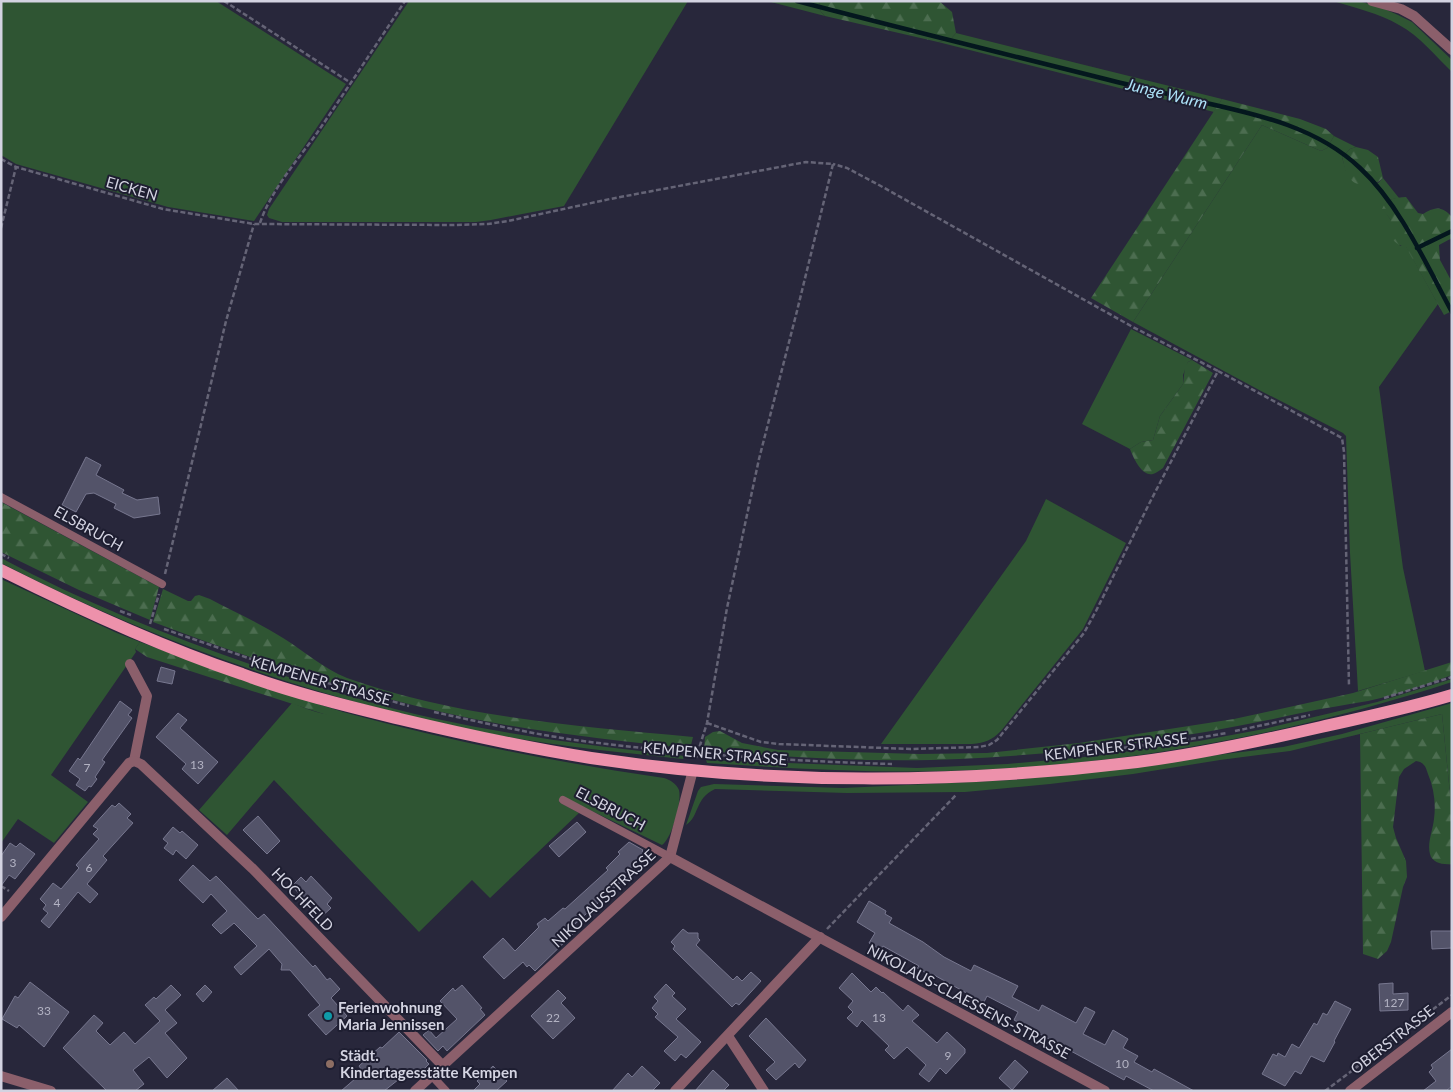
<svg xmlns="http://www.w3.org/2000/svg" width="1453" height="1092" font-family="Lato,sans-serif">
	<style>
		.green { fill: #2f5533 }
		.forest { fill: url(#forest-firs) }
		.lines { fill: none; stroke-linecap: round; stroke-linejoin: round }
		.stream { stroke: #04171e; stroke-width: 4.5 }
		.building { fill: #535369; stroke: #77778f }
		.path { stroke: #656476; stroke-width: 2.5; stroke-dasharray: 5 2.5; stroke-linecap: butt }
		.service { stroke: #8b5f6b; stroke-width: 8 }
		.minor { stroke: #8b5f6b; stroke-width: 10 }
		.tertiary { stroke: #8b5f6b; stroke-width: 10 }
		.primary { stroke: #ed91ab; stroke-width: 12 }
		.culture-dot { fill: #0f9aa8; stroke: #1e1e31; stroke-width: 2 }
		.education-dot { fill: #8d6e63; stroke: #1e1e31; stroke-width: 2 }
		.labels { text-anchor: middle; dominant-baseline: central; stroke-width: 4; stroke-linejoin: round; paint-order: stroke }
		.number-label { font-size: 12px; fill: #b3b3c3 }
		.street-label { font-size: 15px; fill: #d3d3e1; stroke: #1e1e31 }
		.poi-label { font-size: 15px; font-weight: bold; fill: #d3d3e1; stroke: #1e1e31; text-anchor: start }
		.water-label { font-size: 16px; font-style: italic; fill: #ade3f9; stroke: #1e1e31 }
	</style>
	<defs>
		<pattern id="forest-firs" width="22" height="20" patternUnits="userSpaceOnUse" patternTransform="scale(1.25)"><rect width="22" height="20" fill="#2f5533"/><path d="M5 1l3.5 6h-7zM16 11l3.5 6h-7z" fill="#4c6d50"/></pattern>
	</defs>
	<rect width="100%" height="100%" fill="#28273b"/>
	<!-- green -->
	<g class="green">
		<polygon points="1,1 216,1 346,84 254,221 168,207 16,164 1,155"/>
		<polygon points="409,1 688,1 564,206 491,220 476,222 282,222 269,218 267,215 269,209"/>
		<polygon points="767,1 819,1 821,12 825,16"/>
		<path d="M1333 1H1358L1380 7 1398 15 1412 22 1452 60V72C1435 56 1420 36 1399 25 1379 13 1355 8 1333 1Z"/>
		<polygon points="956,33 1222,99 1214,112 938,42 950,40"/>
		<path d="M1262 125 1321 151 1327 148 1334 136 1356 147 1350 149 1342 157 1346 171 1378 183 1383 178 1399 198C1390 199 1386 201 1383 209L1391 220 1400 246H1406L1438 304 1379 387 1403 568 1425 671 1358 691 1350 553 1346 436 1343 433 1261 391 1133 322Z"/>
		<polygon points="1131,329 1192,360 1188,362 1183,375 1183,384 1160,416 1153,440 1141,442 1130,449 1082,424"/>
		<path d="M1046 499 1126 543 1083 629 1001 731C992 740 985 743 972 744H881L1026 541Z"/>
		<path d="M1 558C87 604 178 640 270 671 325 689 381 707 437 719 519 737 602 747 685 756L683 759C619 752 555 746 492 734 322 701 155 642 1 563Z"/>
		<polygon points="1,579 117,633 140,642 135,649 136,652 51,775 88,802 54,843 18,819 1,843"/>
		<path d="M1452 679V682C1289 735 1117 767 946 771 866 773 786 768 707 763L706 760 917 768 1007 764 1096 756 1199 741 1264 729 1377 702Z"/>
		<path d="M292 703C304 707 332 721 343 712 449 741 555 762 664 778 670 780 676 783 679 790 682 802 672 838 662 845L563 797 559 802 579 813 490 898 472 880 419 932 274 780 227 835 199 810Z"/>
		<path d="M1452 703V814L1442 714 1290 751 1220 760 1133 774 1050 784 965 792 847 793 715 789C694 799 700 816 686 825L698 791 701 787 714 784 843 788 1013 780 1283 747 1342 734Z"/>
	</g>
	<!-- forest -->
	<g class="forest">
		<polygon points="819,1 939,1 952,12 956,33 950,40 938,42 825,16 821,12"/>
		<polygon points="1222,99 1300,119 1326,129 1334,136 1327,148 1321,151 1262,125 1133,322 1091,298"/>
		<path d="M1356 147 1368 150 1378 157 1383 178C1373 188 1356 189 1348 176 1344 171 1344 162 1342 157L1350 149Z"/>
		<path d="M1406 197 1418 213 1423 214C1433 208 1441 205 1451 216L1452 238 1439 245 1440 260 1452 282V311L1444 315 1406 247C1394 245 1384 233 1391 220L1382 209C1387 198 1395 198 1406 197Z"/>
		<path d="M1192 360 1213 373 1163 468C1160 470 1156 473 1153 474 1142 477 1133 457 1130 449L1141 442 1153 440 1160 416 1183 384 1185 367 1188 362Z"/>
		<polygon points="1,502 159,587 150,620 79,590 1,552"/>
		<path d="M163 589 188 601H191L195 596 199 595 210 599C234 612 260 623 283 638 304 651 324 669 347 678 459 718 577 726 693 737L690 749C616 740 542 733 469 718 361 695 256 661 153 622Z"/>
		<polygon points="140,642 240,679 343,712 338,717 330,716 147,657 135,649"/>
		<path d="M1452 662V675C1425 685 1397 695 1368 701 1346 705 1323 708 1301 713 1188 738 1074 754 959 759 876 763 787 757 704 751L705 737 713 732 720 731 742 743 778 750 920 754 987 753 1079 743 1234 719 1353 693Z"/>
		<path d="M1442 714 1452 814V864C1443 865 1432 863 1430 854 1427 843 1433 830 1434 819 1436 804 1434 788 1428 774 1426 767 1424 762 1416 761L1404 769 1399 777 1393 827 1396 838 1406 861 1407 877 1403 887 1391 942 1387 951 1378 959 1363 954 1360 734Z"/>
	</g>
	<g class="lines">
		<!-- stream -->
		<g class="stream">
			<path d="M797 1C903 29 1010 55 1117 82 1146 89 1176 96 1206 103 1260 115 1318 128 1360 168 1400 205 1426 264 1452 312"/>
			<polyline points="1417,248 1452,231"/>
		</g>
	</g>
	<!-- building -->
	<g class="building">
		<polygon points="86,457 101,465 96,475 124,490 122,493 137,500 158,497 160,514 134,518 114,508 116,504 94,493 86,494 76,512 62,505"/>
		<polygon points="161,667 175,671 172,684 157,681"/>
		<polygon points="120,701 132,710 128,715 132,718 102,760 105,762 95,777 97,779 91,787 89,786 85,791 76,785 80,779 69,771 78,758 80,760"/>
		<polygon points="178,713 187,720 180,728 218,762 198,784 182,769 186,764 156,737"/>
		<polygon points="119,803 131,814 127,818 133,823 103,856 107,860 87,884 98,894 90,903 78,892 49,928 41,921 48,913 43,909 46,905 40,899 53,883 61,889 79,868 76,865 99,839 93,834 98,829 93,826 112,805 115,807"/>
		<polygon points="258,816 280,841 267,854 243,830"/>
		<polygon points="577,822 586,832 559,857 549,846"/>
		<polygon points="173,827 180,833 182,831 198,845 186,859 176,850 173,855 164,848 168,843 163,839"/>
		<polygon points="629,842 643,850 642,851 647,858 574,925 575,926 572,929 575,932 535,971 529,965 527,967 523,962 504,979 483,957 503,938 515,951 539,927 537,924 545,918 548,921 563,908 565,909 608,870 606,868 620,854 618,852"/>
		<polygon points="10,843 16,847 20,843 35,854 15,879 9,875 1,886 1,856"/>
		<polygon points="193,865 210,881 216,876 258,919 264,914 313,967 315,965 327,980 330,978 340,989 331,998 347,1016 326,1035 308,1015 320,1005 290,970 281,970 282,964 269,949 241,975 234,967 257,946 234,923 221,934 212,925 227,911 211,894 203,903 179,880"/>
		<polygon points="311,876 332,898 327,904 331,908 321,917 292,886 301,877 306,882"/>
		<polygon points="869,901 886,911 885,914 892,918 889,923 923,942 944,957 971,971 974,965 1018,986 1012,997 1039,1011 1042,1005 1076,1023 1085,1007 1095,1012 1083,1034 1105,1045 1113,1030 1128,1039 1123,1048 1138,1056 1134,1062 1152,1072 1154,1069 1194,1091 1154,1091 1126,1076 1124,1080 1014,1020 1018,1012 987,996 983,1004 969,997 970,995 934,975 933,977 917,968 919,966 883,946 881,950 869,943 875,933 857,922"/>
		<polygon points="683,929 688,933 698,933 698,938 700,940 696,945 733,980 737,976 742,981 751,972 761,981 739,1005 736,1003 732,1007 673,949 675,946 671,942"/>
		<polygon points="1431,931 1452,931 1452,948 1432,949"/>
		<polygon points="852,973 871,992 876,987 882,993 883,992 903,1011 908,1005 919,1015 912,1021 937,1043 947,1032 965,1049 965,1053 946,1074 940,1068 929,1082 919,1074 926,1065 907,1047 894,1059 885,1050 889,1046 862,1020 857,1027 847,1018 853,1012 848,1007 853,1001 839,988"/>
		<polygon points="30,982 69,1012 44,1047 19,1025 17,1028 2,1019 15,996 18,998"/>
		<polygon points="1393,983 1393,994 1408,993 1408,1010 1380,1011 1379,984"/>
		<polygon points="666,984 675,993 672,996 686,1009 676,1019 701,1042 686,1058 681,1054 675,1061 664,1051 678,1037 655,1017 658,1014 652,1008 658,1001 654,997"/>
		<polygon points="171,985 181,995 165,1010 177,1023 165,1033 187,1058 167,1078 149,1057 133,1070 144,1084 135,1091 107,1091 63,1048 94,1015 103,1023 96,1031 110,1045 124,1032 135,1044 160,1021 145,1005 154,997 156,999"/>
		<polygon points="205,985 212,992 203,1002 196,994"/>
		<polygon points="462,985 482,1008 480,1009 485,1015 447,1051 443,1046 438,1051 423,1035 429,1030 436,1038 457,1019 440,1001 453,988 455,991"/>
		<polygon points="558,990 566,998 561,1003 575,1018 553,1039 531,1016"/>
		<polygon points="1335,1001 1351,1009 1334,1041 1335,1042 1324,1062 1311,1056 1301,1074 1295,1071 1285,1086 1262,1074 1273,1054 1277,1056 1278,1053 1285,1057 1292,1044 1299,1048 1314,1023 1317,1025 1323,1013 1327,1015"/>
		<polygon points="766,1018 806,1060 799,1068 795,1063 776,1080 766,1070 775,1062 749,1036"/>
		<polygon points="399,1032 427,1060 426,1061 429,1064 419,1074 415,1070 406,1079 403,1076 384,1091 341,1091 363,1072 359,1066 380,1047 382,1048"/>
		<polygon points="1452,1049 1452,1086 1446,1091 1423,1091 1436,1081 1429,1072 1433,1068 1431,1065"/>
		<polygon points="1015,1060 1028,1072 1012,1090 999,1078"/>
		<polygon points="493,1066 507,1081 496,1091 473,1091 480,1084 477,1081"/>
		<polygon points="642,1066 660,1083 652,1091 612,1091 628,1073 632,1077"/>
		<polygon points="713,1070 729,1085 723,1091 695,1091"/>
		<polygon points="227,1078 239,1091 212,1091"/>
	</g>
	<g class="lines">
		<!-- path -->
		<g class="path">
			<polyline points="224,1 351,83"/>
			<polyline points="1,159 16,167 163,209 254,224 454,225 488,224 508,221 610,199 806,162 833,164 797,311 759,459 727,608 707,723 696,758"/>
			<path d="M260 223C271 190 297 161 317 133 347 89 376 45 405 1"/>
			<polyline points="1,228 16,167"/>
			<polyline points="1218,371 1342,438 1344,452 1349,686"/>
			<polyline points="1,554 9,558"/>
			<polyline points="165,574 226,321 254,224"/>
			<polyline points="120,611 131,615"/>
			<polyline points="150,624 159,594"/>
			<polyline points="164,629 289,672 409,706"/>
			<polyline points="1384,698 1452,677"/>
			<path d="M434 712C480 722 527 733 575 740 680 754 786 761 892 764"/>
			<polyline points="707,723 761,742 779,744 911,749 979,747 989,745 997,740 1084,633 1096,611 1149,504 1218,371 1131,326 879,185 847,168 833,164"/>
			<polyline points="1235,731 1310,715"/>
			<polyline points="1057,756 1178,741 1227,733"/>
			<polyline points="1,886 9,891"/>
			<polyline points="827,929 956,795"/>
			<polyline points="1325,1091 1452,995"/>
		</g>
		<!-- service -->
		<g class="service">
			<polyline points="1,497 162,584"/>
			<polyline points="563,800 670,857"/>
			<polyline points="432,1076 446,1091"/>
		</g>
		<!-- minor -->
		<g class="minor">
			<polyline points="1372,1 1401,9 1414,16 1452,50"/>
			<polyline points="130,664 147,696 134,761"/>
			<polyline points="670,857 1105,1091"/>
			<polyline points="670,857 693,770"/>
			<polyline points="1,917 129,763 134,761 141,764 253,869 443,1066"/>
			<polyline points="728,1036 764,1091"/>
			<polyline points="415,1091 670,857"/>
			<polyline points="675,1091 820,937"/>
			<polyline points="1350,1091 1452,1012"/>
		</g>
		<!-- tertiary -->
		<polyline class="tertiary" points="1,1076 51,1091"/>
		<!-- primary -->
		<path class="primary" d="M1 570C79 609 159 646 242 674 293 693 347 706 400 719 463 734 527 748 591 758 770 785 958 784 1137 762 1199 754 1260 741 1321 727 1365 717 1409 708 1452 695"/>
	</g>
	<!-- markers -->
	<circle class="culture-dot" cx="328" cy="1016" r="5"/>
	<circle class="education-dot" cx="330" cy="1064" r="5"/>
	<g class="labels">
		<!-- number labels -->
		<g class="number-label">
			<text x="197" y="764">13</text>
			<text x="87" y="767">7</text>
			<text x="13" y="862">3</text>
			<text x="89" y="867">6</text>
			<text x="57" y="902">4</text>
			<text x="1394" y="1002">127</text>
			<text x="44" y="1010">33</text>
			<text x="553" y="1017">22</text>
			<text x="879" y="1017">13</text>
			<text x="948" y="1055">9</text>
			<text x="1122" y="1063">10</text>
		</g>
		<!-- street labels -->
		<g class="street-label">
			<text transform="translate(132 188) rotate(16)">EICKEN</text>
			<text transform="translate(89 528) rotate(29)">ELSBRUCH</text>
			<text transform="translate(321 680) rotate(16)">KEMPENER STRASSE</text>
			<text transform="translate(1116 746) rotate(-7)">KEMPENER STRASSE</text>
			<text transform="translate(715 753) rotate(5)">KEMPENER STRASSE</text>
			<text transform="translate(611 808) rotate(28)">ELSBRUCH</text>
			<text transform="translate(603 898) rotate(-43)">NIKOLAUSSTRASSE</text>
			<text transform="translate(303 899) rotate(46)">HOCHFELD</text>
			<text transform="translate(969 1001) rotate(28)">NIKOLAUS-CLAESSENS-STRASSE</text>
			<text transform="translate(1392 1039) rotate(-38)">OBERSTRASSE</text>
		</g>
		<!-- poi labels -->
		<g class="poi-label">
			<text x="338" y="1007">Ferienwohnung<tspan x="338" dy="17">Maria Jennissen</tspan></text>
			<text x="340" y="1055">Städt.<tspan x="340" dy="17">Kindertagesstätte Kempen</tspan></text>
		</g>
		<!-- water labels -->
		<g class="water-label">
			<text transform="translate(1167 93) rotate(14)">Junge Wurm</text>
		</g>
	</g>
	<!-- border -->
	<rect width="1453" height="1092" fill="none" stroke="#d3d3e1" stroke-width="5"/>
</svg>
